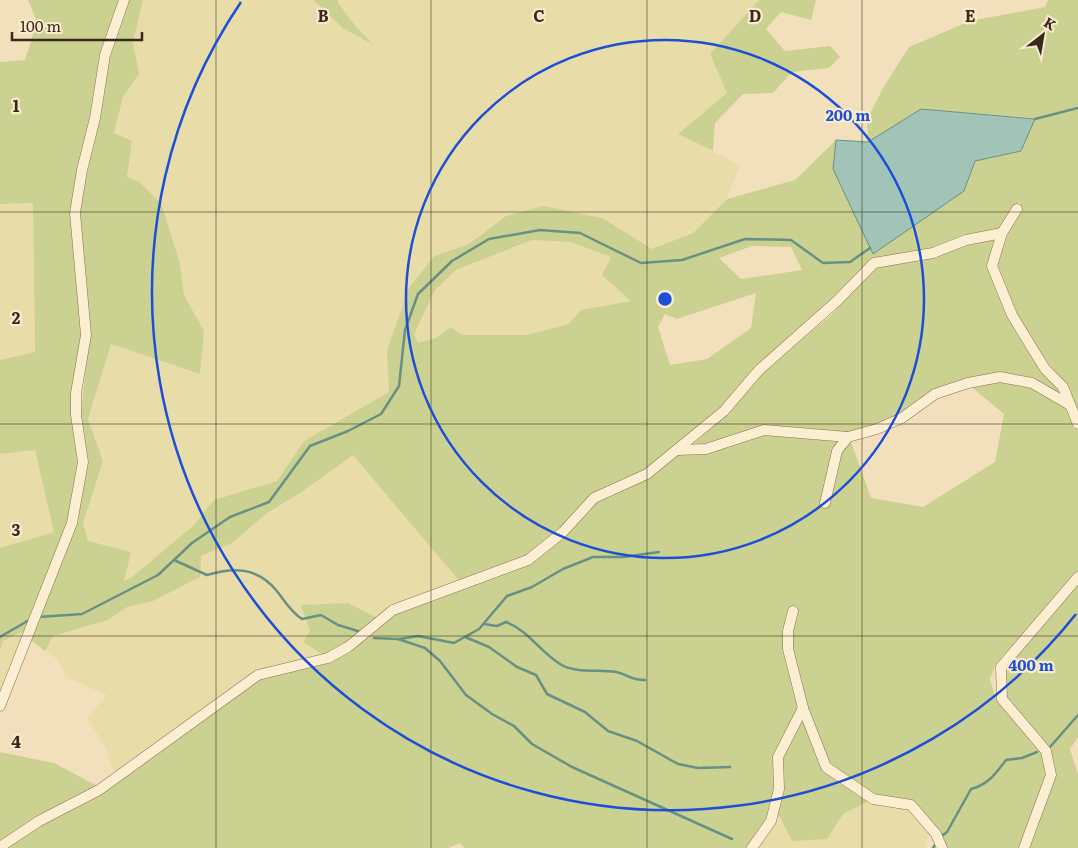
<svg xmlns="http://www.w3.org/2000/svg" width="1078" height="848" font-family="Literata,serif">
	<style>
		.farmland { fill: #e8dca9 }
		.green { fill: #cbd190; fill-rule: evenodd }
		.water { fill: #a1c3b8; stroke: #689185 }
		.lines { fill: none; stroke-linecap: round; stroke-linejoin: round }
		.stream { stroke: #689185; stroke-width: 2.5 }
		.minor-casing { stroke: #8b7054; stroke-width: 11 }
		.minor { stroke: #fceed1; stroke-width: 10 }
		.grid { fill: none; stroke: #39281b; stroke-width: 1; stroke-opacity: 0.55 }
		.ring { fill: none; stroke: #1d4ed8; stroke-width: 2.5 }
		.grid-label { font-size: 16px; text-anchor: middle; font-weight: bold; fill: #39281b; stroke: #f9ebcd; stroke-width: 4.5; stroke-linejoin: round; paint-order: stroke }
		.centre { fill: #1d4ed8; stroke: #f9ebcd; stroke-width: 2.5 }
		.ring-label { font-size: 15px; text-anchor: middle; font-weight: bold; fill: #1d4ed8; stroke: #f9ebcd; stroke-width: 4.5; stroke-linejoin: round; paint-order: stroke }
	</style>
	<rect width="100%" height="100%" fill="#f2e0bd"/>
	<!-- farmland -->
	<g class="farmland">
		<polygon points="143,0 759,0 710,54 727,93 678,134 740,165 727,199 693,233 652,249 602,218 543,206 506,216 469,244 433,256 409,288 387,350 389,392 304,441 277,481 214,500 193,526 132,577 123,581 88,541 83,523 103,461 88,419 111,344 200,374 204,331 184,295 180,264 127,177 132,141 114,133 123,97 139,74 133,42"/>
		<polygon points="33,203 35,352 0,360 0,204"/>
		<polygon points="533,240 571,242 612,257 631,301 581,310 569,324 526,335 463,335 450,327 436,338 417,343 414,334 435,290 456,270"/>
		<polygon points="35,450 54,532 0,548 0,454"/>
		<polygon points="353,454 461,583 377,618 301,605 311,631 325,656 115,776 105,746 87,718 107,695 66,677 58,660 45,651 53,636 108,620 127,606 153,601 201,556 232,543 267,513 300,493"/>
		<polygon points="26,630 0,697 0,650 3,641"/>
		<polygon points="873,799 911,805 930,831 924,848 752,848 771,821 780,817 827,839 843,814"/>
	</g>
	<!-- green -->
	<g class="green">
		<polygon points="28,0 120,0 71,213 76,283 83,333 74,393 80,462 69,522 26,630 3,641 0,650 0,548 54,532 35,450 0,454 0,360 35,352 33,203 0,204 0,62 25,60 37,22"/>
		<path d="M128 0H143L133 42 139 74 123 97 114 133 132 141 127 177 139 182 161 203 180 264 184 295 204 331 200 374 111 344 88 419 103 461 83 523 88 541 131 552 124 581 132 577 193 526 214 500 277 481 304 441 389 392 387 350 409 288 434 256 469 244 506 216 543 206 602 218 652 249 693 233 727 199 795 180 836 140 833 169 964 192 975 161 1021 151 1034 118 921 109 868 142 867 120 883 88 909 47 970 21 1045 7 1048 0H1078V413L1064 382 1041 354 1015 316 995 266 1006 238 1022 211 1020 202 1014 207 1000 230 932 250 872 262 722 409 645 471 591 497 560 531 527 557 461 583 353 455 300 493 267 513 232 543 201 556 200 577 153 601 127 607 108 620 53 636 45 651 31 640 76 525 81 413 89 335 79 215 110 57ZM532 240 571 242 611 257 602 275 631 301 581 310 569 324 526 335H463L450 327 436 338 418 343 414 334 435 290 456 270ZM752 246 791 247 802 270 741 279 719 258ZM756 293 751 328 707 359 670 365 658 327 665 314 677 319Z"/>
		<polygon points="313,0 338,0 338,3 356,27 374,45 343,28"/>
		<polygon points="759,0 816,0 811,20 781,12 766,29 785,51 830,46 840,57 829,68 792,72 773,93 743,94 715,123 713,151 678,134 727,93 710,54"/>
		<polygon points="999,237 990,266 999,292 1062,390 1066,400 999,374 935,390 898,416 848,433 764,426 705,445 694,444 733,409 763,371 831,315 878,265"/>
		<polygon points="1000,380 1030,386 1068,407 1078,432 1078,571 996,664 990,679 995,697 1042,751 1047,774 1019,848 945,848 913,802 875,796 828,765 806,707 784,631 800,707 774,757 776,787 768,819 748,848 464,848 460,843 449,848 6,848 41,824 99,794 149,760 197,721 260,679 331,662 351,650 395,613 530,564 596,502 675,455 706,453 764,434 843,439 839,453 850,439 871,498 923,507 995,462 1004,414 969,385"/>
		<polygon points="1078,584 1078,737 1070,749 1078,774 1078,848 1028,848 1056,775 1051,751 1007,698 1005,668"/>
		<polygon points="348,603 377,618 346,644 325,656 303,642 310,631 301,605"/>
		<polygon points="803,714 823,770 869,801 843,814 827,839 792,841 780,817 776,816 782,757"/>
		<polygon points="0,752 54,763 99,787 0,844"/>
	</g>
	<!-- water -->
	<polygon class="water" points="921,109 1035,119 1021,151 975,161 964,191 873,254 833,169 836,140 868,142"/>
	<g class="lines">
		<!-- stream -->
		<g class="stream">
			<polyline points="1035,119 1078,108"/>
			<path d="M174 560 207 575C233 567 257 567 276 590 285 601 290 611 302 619L321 615 338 625 361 632"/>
			<polyline points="38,617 82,614 158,575 192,543 230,517 269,502 310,446 348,431 381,414 399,386 405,330 418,294 452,261 489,239 540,230 580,233 641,263 682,260 745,239 791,240 823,263 850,262 870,248"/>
			<path d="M484 624 497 626 506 622C528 630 540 652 560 664 576 674 599 669 616 672 628 674 629 680 645 680"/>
			<polyline points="0,637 31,619"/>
			<polyline points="465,637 489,647 517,667 536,675 547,694 585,712 608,731 637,741 678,764 698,768 730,767"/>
			<polyline points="374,638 398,639 425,648 440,661 466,695 492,714 514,726 532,744 572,767 732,839"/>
			<polyline points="399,639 418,636 454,643 479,629 507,596 532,587 563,569 593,557 623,557 659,552"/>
			<polyline points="1050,747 1078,715"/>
			<path d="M943 835 947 832 971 789C988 785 996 773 1006 760L1022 758 1037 752"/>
			<polyline points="933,848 935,845"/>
		</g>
		<defs>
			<g id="minor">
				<polyline points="1017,209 1002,233 992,266 1012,315 1045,369 1063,387 1078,424"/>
				<polyline points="677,450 706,449 764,430 848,437"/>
				<polyline points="825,503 837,451 848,437 877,429 902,418 935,394 968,383 1000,377 1032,383 1070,405"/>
				<polyline points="793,611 788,631 788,649 803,708 826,767 873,799 911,805 936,834 942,848"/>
				<polyline points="0,706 72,523 83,462 76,415 76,393 86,335 75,213 82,170 95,118 105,55 124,0"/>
				<polyline points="0,847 39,821 99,790 258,675 328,658 348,647 393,610 528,560 563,532 594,498 647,474 724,411 759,370 837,301 874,263 933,253 966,240 1002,233"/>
				<polyline points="752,848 771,821 779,789 778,757 803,708"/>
				<polyline points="1024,848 1051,775 1046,751 1002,699 1001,667 1078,577"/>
			</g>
		</defs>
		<!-- minor casing -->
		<use href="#minor" class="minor-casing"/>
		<!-- minor -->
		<use href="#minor" class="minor"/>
	</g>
	<!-- grid -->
	<path class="grid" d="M216 0V848M431 0V848M647 0V848M862 0V848M0 212H1078M0 424H1078M0 636H1078"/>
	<!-- distance rings -->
	<g class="ring">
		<circle cx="665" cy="299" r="259"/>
		<path d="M1076 614A518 518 0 0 1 241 2"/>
	</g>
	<g class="grid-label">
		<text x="323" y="22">B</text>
		<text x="539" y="22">C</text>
		<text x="755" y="22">D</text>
		<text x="970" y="22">E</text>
		<text x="16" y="112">1</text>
		<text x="16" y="324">2</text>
		<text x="16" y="536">3</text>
		<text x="16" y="748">4</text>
	</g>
	<circle cx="665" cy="299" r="8" class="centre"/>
	<g class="ring-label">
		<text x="848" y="121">200 m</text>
		<text x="1031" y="671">400 m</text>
	</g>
	<!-- north arrow -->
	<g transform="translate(1043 35) rotate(31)" stroke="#f9ebcd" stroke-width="4" paint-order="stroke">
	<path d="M0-4L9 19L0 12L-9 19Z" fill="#39281b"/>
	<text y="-8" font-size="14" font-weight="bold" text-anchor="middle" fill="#39281b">K</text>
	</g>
	<!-- scale -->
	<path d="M12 32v8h130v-8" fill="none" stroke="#39281b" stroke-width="2.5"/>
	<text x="20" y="32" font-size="15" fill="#39281b" stroke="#f9ebcd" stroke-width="4" paint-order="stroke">100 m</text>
</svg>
